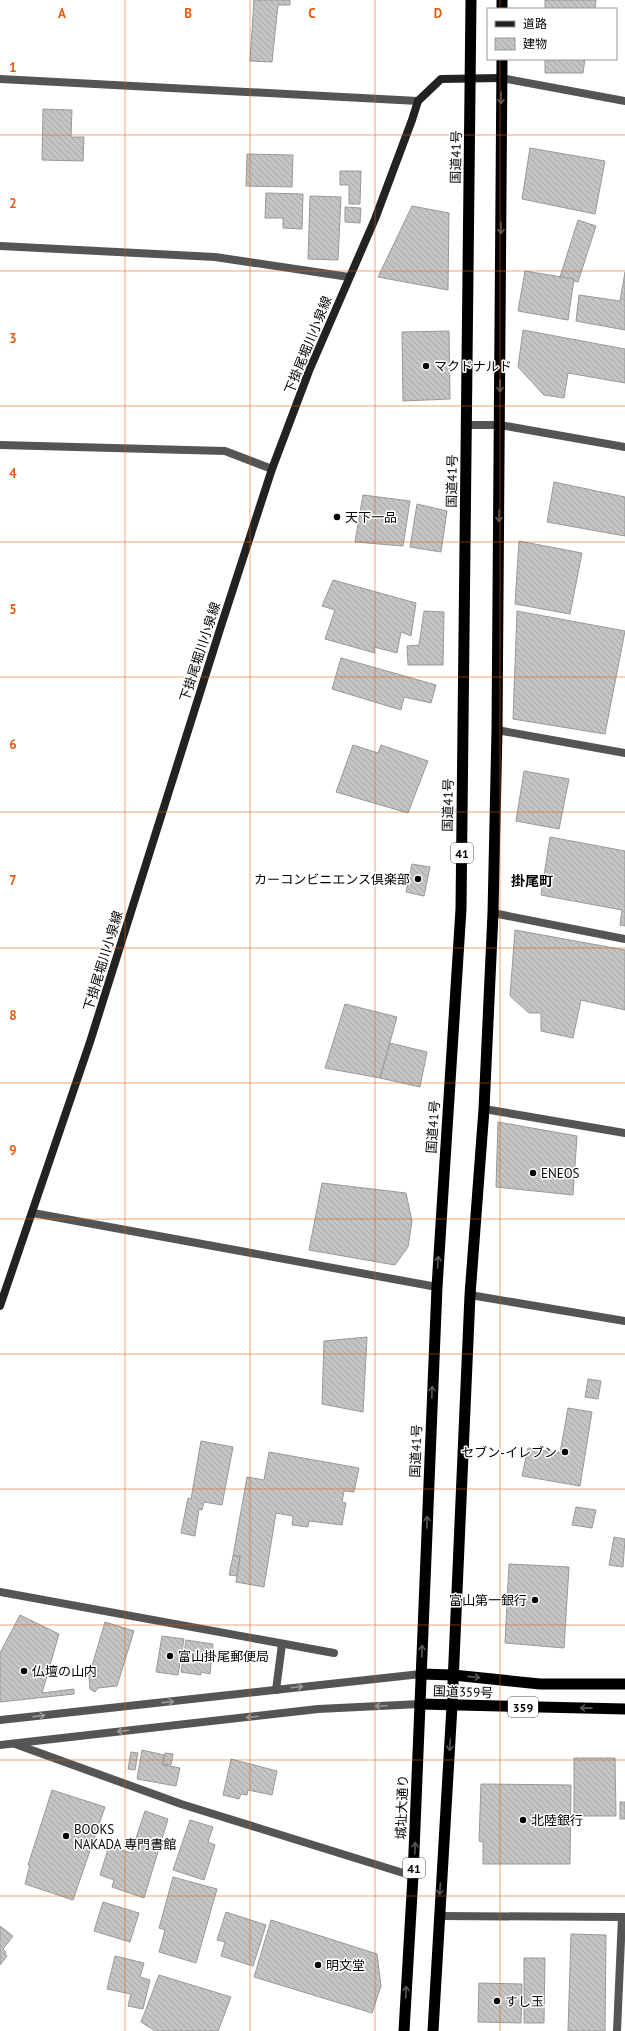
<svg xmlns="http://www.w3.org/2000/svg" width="625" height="2031" font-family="'PT Sans','Noto Sans JP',sans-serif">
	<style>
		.building { fill: url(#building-back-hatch); stroke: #999 }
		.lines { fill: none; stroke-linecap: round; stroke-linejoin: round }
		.minor { stroke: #555; stroke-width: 8 }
		.tertiary { stroke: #555; stroke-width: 8 }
		.secondary { stroke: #222; stroke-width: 8 }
		.trunk { stroke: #000; stroke-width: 11 }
		.oneway { stroke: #595959 }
		.oneway2 { stroke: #999 }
		.grid { fill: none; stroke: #e8590c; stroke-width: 1; stroke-opacity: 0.55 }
		.poi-dot { fill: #000; stroke: #fff; stroke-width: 1.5 }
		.labels { text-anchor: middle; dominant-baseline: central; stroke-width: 3; stroke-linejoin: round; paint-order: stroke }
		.shield { fill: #fff; stroke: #4c4c4c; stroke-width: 1 }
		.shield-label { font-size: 12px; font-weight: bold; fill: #000 }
		.street-label { font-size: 13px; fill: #000; stroke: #fff }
		.poi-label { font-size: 13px; fill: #000; stroke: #fff; text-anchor: start }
		.neighbourhood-label { font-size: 14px; font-weight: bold; fill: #000; stroke: #fff }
		.grid-label { font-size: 13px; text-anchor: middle; font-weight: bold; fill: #e8590c; stroke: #fff; stroke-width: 3; stroke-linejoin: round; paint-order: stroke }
	</style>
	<defs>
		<pattern id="building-back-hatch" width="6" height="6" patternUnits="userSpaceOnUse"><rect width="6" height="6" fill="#c4c4c4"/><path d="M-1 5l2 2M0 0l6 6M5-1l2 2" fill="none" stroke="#a7a7a7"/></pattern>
	</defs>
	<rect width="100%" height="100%" fill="#fff"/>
	<!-- building -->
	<g class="building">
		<polygon points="254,0 290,0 290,5 278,5 272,62 250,61"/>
		<polygon points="545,0 596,0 595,9 545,9"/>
		<polygon points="545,59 585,59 583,73 545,73"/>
		<polygon points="43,109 72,110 71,137 84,137 83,161 42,160"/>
		<polygon points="530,148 605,161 595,214 522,199"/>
		<polygon points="247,154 293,155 292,187 246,186"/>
		<polygon points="340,171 361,171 360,204 349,204 349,185 340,185"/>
		<polygon points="266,193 303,194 302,229 283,228 283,218 265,218"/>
		<polygon points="310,196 341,197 338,260 308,259"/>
		<polygon points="412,206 449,213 448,290 378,277"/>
		<polygon points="345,207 361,208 360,223 345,222"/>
		<polygon points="578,220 596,226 578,282 560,277"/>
		<polygon points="525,271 574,279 568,320 518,311"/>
		<polygon points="625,272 625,330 576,321 579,295 620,301"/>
		<polygon points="523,330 625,349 625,383 568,373 564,398 544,395 518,367"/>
		<polygon points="449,331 450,399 403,401 402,332"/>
		<polygon points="554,482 625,497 625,536 547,522"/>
		<polygon points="363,495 410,501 403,546 355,542"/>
		<polygon points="417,504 447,511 441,552 410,547"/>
		<polygon points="519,541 582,553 570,614 515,604"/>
		<polygon points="333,580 416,603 411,636 401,632 397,653 374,647 375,653 325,639 335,610 322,606"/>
		<polygon points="424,611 444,612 443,665 408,665 407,646 419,645"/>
		<polygon points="517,611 625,631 605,734 513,719"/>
		<polygon points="341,658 436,685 431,703 404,697 401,710 332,689"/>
		<polygon points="353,745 378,753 381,745 428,761 408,813 336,792"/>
		<polygon points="524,771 569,779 559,829 516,821"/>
		<polygon points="550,837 625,851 625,926 620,925 622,910 541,895"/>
		<polygon points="412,864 430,867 424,896 406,892"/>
		<polygon points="515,930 625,950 625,1010 581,1000 573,1038 541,1031 541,1013 529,1013 510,996"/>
		<polygon points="345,1004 397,1017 380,1078 325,1068"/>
		<polygon points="390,1043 427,1052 420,1087 380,1078"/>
		<polygon points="498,1122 577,1136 573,1195 496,1187"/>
		<polygon points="322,1183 406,1193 412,1221 408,1247 395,1265 309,1250"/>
		<polygon points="367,1337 363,1412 322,1404 324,1341"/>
		<polygon points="588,1379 601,1381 598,1399 585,1397"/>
		<polygon points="568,1408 592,1412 580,1486 522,1476 528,1448 560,1453"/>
		<polygon points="201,1441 233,1447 222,1505 204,1502 202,1510 199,1509 195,1536 181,1533 188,1498 191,1499"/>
		<polygon points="269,1452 359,1468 354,1492 344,1491 342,1502 346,1503 342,1525 309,1521 308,1527 292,1525 293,1516 276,1513 264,1587 236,1582 240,1556 233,1556 247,1477 264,1480"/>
		<polygon points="576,1507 596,1510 592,1528 572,1525"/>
		<polygon points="614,1537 625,1539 623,1567 609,1565"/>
		<polygon points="233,1556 240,1556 237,1576 229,1575"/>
		<polygon points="509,1564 569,1567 564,1648 505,1643"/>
		<polygon points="20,1615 59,1634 42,1693 74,1689 74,1694 0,1702 0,1653"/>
		<polygon points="105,1622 134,1631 117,1686 98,1688 95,1692 90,1689 89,1676"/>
		<polygon points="162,1636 184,1639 178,1675 156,1672"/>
		<polygon points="186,1640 213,1644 210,1674 201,1672 201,1675 181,1672"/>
		<polygon points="142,1750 164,1755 163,1765 180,1768 176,1786 137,1779"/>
		<polygon points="131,1752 138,1753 135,1770 128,1769"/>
		<polygon points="165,1753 173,1754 171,1765 163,1764"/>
		<polygon points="574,1758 615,1758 616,1816 574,1816"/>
		<polygon points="231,1759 277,1771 272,1795 248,1790 247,1795 241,1794 239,1799 223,1795"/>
		<polygon points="481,1784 571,1785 570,1864 483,1864 483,1842 479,1841"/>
		<polygon points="52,1790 105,1807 73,1900 25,1884 30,1865 28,1865"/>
		<rect x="620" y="1802" width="5" height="17"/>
		<polygon points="145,1811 168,1819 144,1898 112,1887 114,1880 100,1875 109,1846 131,1853"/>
		<polygon points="190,1820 213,1827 208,1842 215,1845 204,1880 173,1870"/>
		<polygon points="173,1877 217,1889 196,1963 159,1952 165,1930 159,1928"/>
		<polygon points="103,1902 139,1913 130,1942 94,1931"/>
		<polygon points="226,1912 266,1925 253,1966 221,1956 225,1942 217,1940"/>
		<polygon points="271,1920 377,1954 381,1986 372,2013 254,1977"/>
		<polygon points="0,1926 13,1936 3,1949 6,1952 5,1954 7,1956 0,1965"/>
		<polygon points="571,1934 606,1935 605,2031 568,2031"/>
		<polygon points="115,1956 144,1963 140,1977 150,1980 143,2009 128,2006 131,1994 107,1989"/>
		<polygon points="524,1958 545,1958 544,2023 524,2023"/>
		<polygon points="159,1975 231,1997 218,2031 155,2031 141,2022"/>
		<polygon points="479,1983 522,1984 521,2023 478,2022"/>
	</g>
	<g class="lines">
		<!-- minor -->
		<g class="minor">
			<polyline points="501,78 625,101"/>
			<polyline points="0,246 215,257 349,277"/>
			<polyline points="0,445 225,451 272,469"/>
			<polyline points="497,730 625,753"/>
			<polyline points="493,913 625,939"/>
			<polyline points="484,1109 625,1133"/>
			<polyline points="33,1213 437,1287"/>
			<polyline points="470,1295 625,1321"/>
			<polyline points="0,1592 334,1653"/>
			<polyline points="276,1690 282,1644"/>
			<polyline points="15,1744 181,1804 413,1876"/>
			<polyline points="439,1916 625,1917"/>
			<polyline points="617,2031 622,1917"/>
		</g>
		<!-- tertiary -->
		<g class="tertiary">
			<polyline points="0,79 418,101"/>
			<polyline points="467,425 500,425 625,447"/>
			<polyline points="0,1720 421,1674"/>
			<polyline points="0,1745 318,1709 420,1704"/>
		</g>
		<!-- secondary -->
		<polyline class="secondary" points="0,1306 90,1042 221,626 272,469 309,371 375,219 412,120 418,101 441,79 501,78"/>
		<!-- trunk -->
		<g class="trunk">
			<polyline points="502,9 502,0"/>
			<polyline points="421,1674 453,1675 540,1684 625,1684"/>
			<polyline points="420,1704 625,1709"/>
			<polyline points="404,2031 413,1876 437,1287 461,909 471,0"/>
			<polyline points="433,2031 452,1706 470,1295 484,1109 493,913 497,730 502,59"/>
		</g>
	</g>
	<!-- one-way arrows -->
	<defs><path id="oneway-shaft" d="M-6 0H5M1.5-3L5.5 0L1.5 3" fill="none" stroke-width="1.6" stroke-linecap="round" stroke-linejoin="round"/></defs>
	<g class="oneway">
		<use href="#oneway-shaft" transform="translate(501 98) rotate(90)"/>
		<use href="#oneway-shaft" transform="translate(501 228) rotate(90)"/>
		<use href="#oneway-shaft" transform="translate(500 386) rotate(90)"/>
		<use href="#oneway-shaft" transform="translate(499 516) rotate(91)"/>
		<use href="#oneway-shaft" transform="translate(438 1262) rotate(-86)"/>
		<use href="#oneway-shaft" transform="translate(432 1392) rotate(-88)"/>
		<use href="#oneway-shaft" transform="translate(427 1522) rotate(-88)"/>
		<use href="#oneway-shaft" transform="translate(422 1651) rotate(-88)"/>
		<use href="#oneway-shaft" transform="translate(474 1677) rotate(6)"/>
		<use href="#oneway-shaft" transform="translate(586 1708) rotate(-179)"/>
		<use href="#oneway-shaft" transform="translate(450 1745) rotate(94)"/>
		<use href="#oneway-shaft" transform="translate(415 1848) rotate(-88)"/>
		<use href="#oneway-shaft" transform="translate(440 1889) rotate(94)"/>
		<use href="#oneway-shaft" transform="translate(406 1992) rotate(-87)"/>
	</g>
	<g class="oneway2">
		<use href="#oneway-shaft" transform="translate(297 1687) rotate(-6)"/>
		<use href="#oneway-shaft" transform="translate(168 1702) rotate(-6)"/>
		<use href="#oneway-shaft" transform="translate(381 1706) rotate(177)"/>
		<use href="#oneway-shaft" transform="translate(39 1716) rotate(-6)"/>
		<use href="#oneway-shaft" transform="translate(252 1717) rotate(173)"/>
		<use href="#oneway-shaft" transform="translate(123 1731) rotate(173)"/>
	</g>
	<!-- grid -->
	<path class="grid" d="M125 0V2031M250 0V2031M375 0V2031M500 0V9M500 59V2031M0 135H625M0 271H625M0 406H625M0 542H625M0 677H625M0 812H625M0 948H625M0 1083H625M0 1219H625M0 1354H625M0 1489H625M0 1625H625M0 1760H625M0 1896H625"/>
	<!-- markers -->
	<g class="poi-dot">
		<circle cx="426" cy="366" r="4"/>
		<circle cx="337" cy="517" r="4"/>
		<circle cx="418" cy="879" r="4"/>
		<circle cx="533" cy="1173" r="4"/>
		<circle cx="565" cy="1452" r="4"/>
		<circle cx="535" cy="1600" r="4"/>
		<circle cx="170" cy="1656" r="4"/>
		<circle cx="24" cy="1671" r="4"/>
		<circle cx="523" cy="1820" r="4"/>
		<circle cx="66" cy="1836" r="4"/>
		<circle cx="318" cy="1965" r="4"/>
		<circle cx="497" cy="2001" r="4"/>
	</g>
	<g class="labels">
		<!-- shield labels -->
		<g class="shield">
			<rect x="451" y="843" width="22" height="20" rx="3"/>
			<rect x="508" y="1697" width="30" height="20" rx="3"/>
			<rect x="403" y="1858" width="22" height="20" rx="3"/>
		</g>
		<g class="shield-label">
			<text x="462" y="853">41</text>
			<text x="523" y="1707">359</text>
			<text x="414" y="1868">41</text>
		</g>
		<!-- street labels -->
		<g class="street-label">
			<text transform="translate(456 157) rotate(-89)">国道41号</text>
			<text transform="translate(308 345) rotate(-68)">下掛尾堀川小泉線</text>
			<text transform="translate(452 481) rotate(-89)">国道41号</text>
			<text transform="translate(200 652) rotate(-72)">下掛尾堀川小泉線</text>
			<text transform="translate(448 805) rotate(-89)">国道41号</text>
			<text transform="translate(103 961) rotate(-73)">下掛尾堀川小泉線</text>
			<text transform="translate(433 1127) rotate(-86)">国道41号</text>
			<text transform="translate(416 1451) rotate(-88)">国道41号</text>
			<text transform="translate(463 1692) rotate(2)">国道359号</text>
			<text transform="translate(402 1807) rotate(-88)">城址大通り</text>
		</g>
		<!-- poi labels -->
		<g class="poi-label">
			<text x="434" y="366">マクドナルド</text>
			<text x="345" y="517">天下一品</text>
			<text x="410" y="879" text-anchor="end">カーコンビニエンス倶楽部</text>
			<text x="541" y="1173">ENEOS</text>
			<text x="557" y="1452" text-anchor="end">セブン-イレブン</text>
			<text x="527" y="1600" text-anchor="end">富山第一銀行</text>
			<text x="178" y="1656">富山掛尾郵便局</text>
			<text x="32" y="1671">仏壇の山内</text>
			<text x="531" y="1820">北陸銀行</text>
			<text x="74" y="1829">BOOKS<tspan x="74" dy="15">NAKADA 専門書館</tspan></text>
			<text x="326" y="1965">明文堂</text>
			<text x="505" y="2001">すし玉</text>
		</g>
		<!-- neighbourhood labels -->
		<g class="neighbourhood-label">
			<text x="532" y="881">掛尾町</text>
		</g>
	</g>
	<g class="grid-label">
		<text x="62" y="18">A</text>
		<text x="188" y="18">B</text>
		<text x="312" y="18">C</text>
		<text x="438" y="18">D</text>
		<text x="13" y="72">1</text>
		<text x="13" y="208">2</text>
		<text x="13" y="343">3</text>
		<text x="13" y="478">4</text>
		<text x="13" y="614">5</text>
		<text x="13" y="749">6</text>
		<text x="13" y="885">7</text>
		<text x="13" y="1020">8</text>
		<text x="13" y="1155">9</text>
	</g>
	<!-- legend -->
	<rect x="487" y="8" width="130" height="52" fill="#ffffff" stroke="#999999"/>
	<rect x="495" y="21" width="20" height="6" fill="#222222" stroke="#999999"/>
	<text x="523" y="28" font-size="12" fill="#000000">道路</text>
	<rect x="495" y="38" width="20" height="12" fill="url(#building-back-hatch)" stroke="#999999"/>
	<text x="523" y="48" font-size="12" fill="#000000">建物</text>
</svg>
